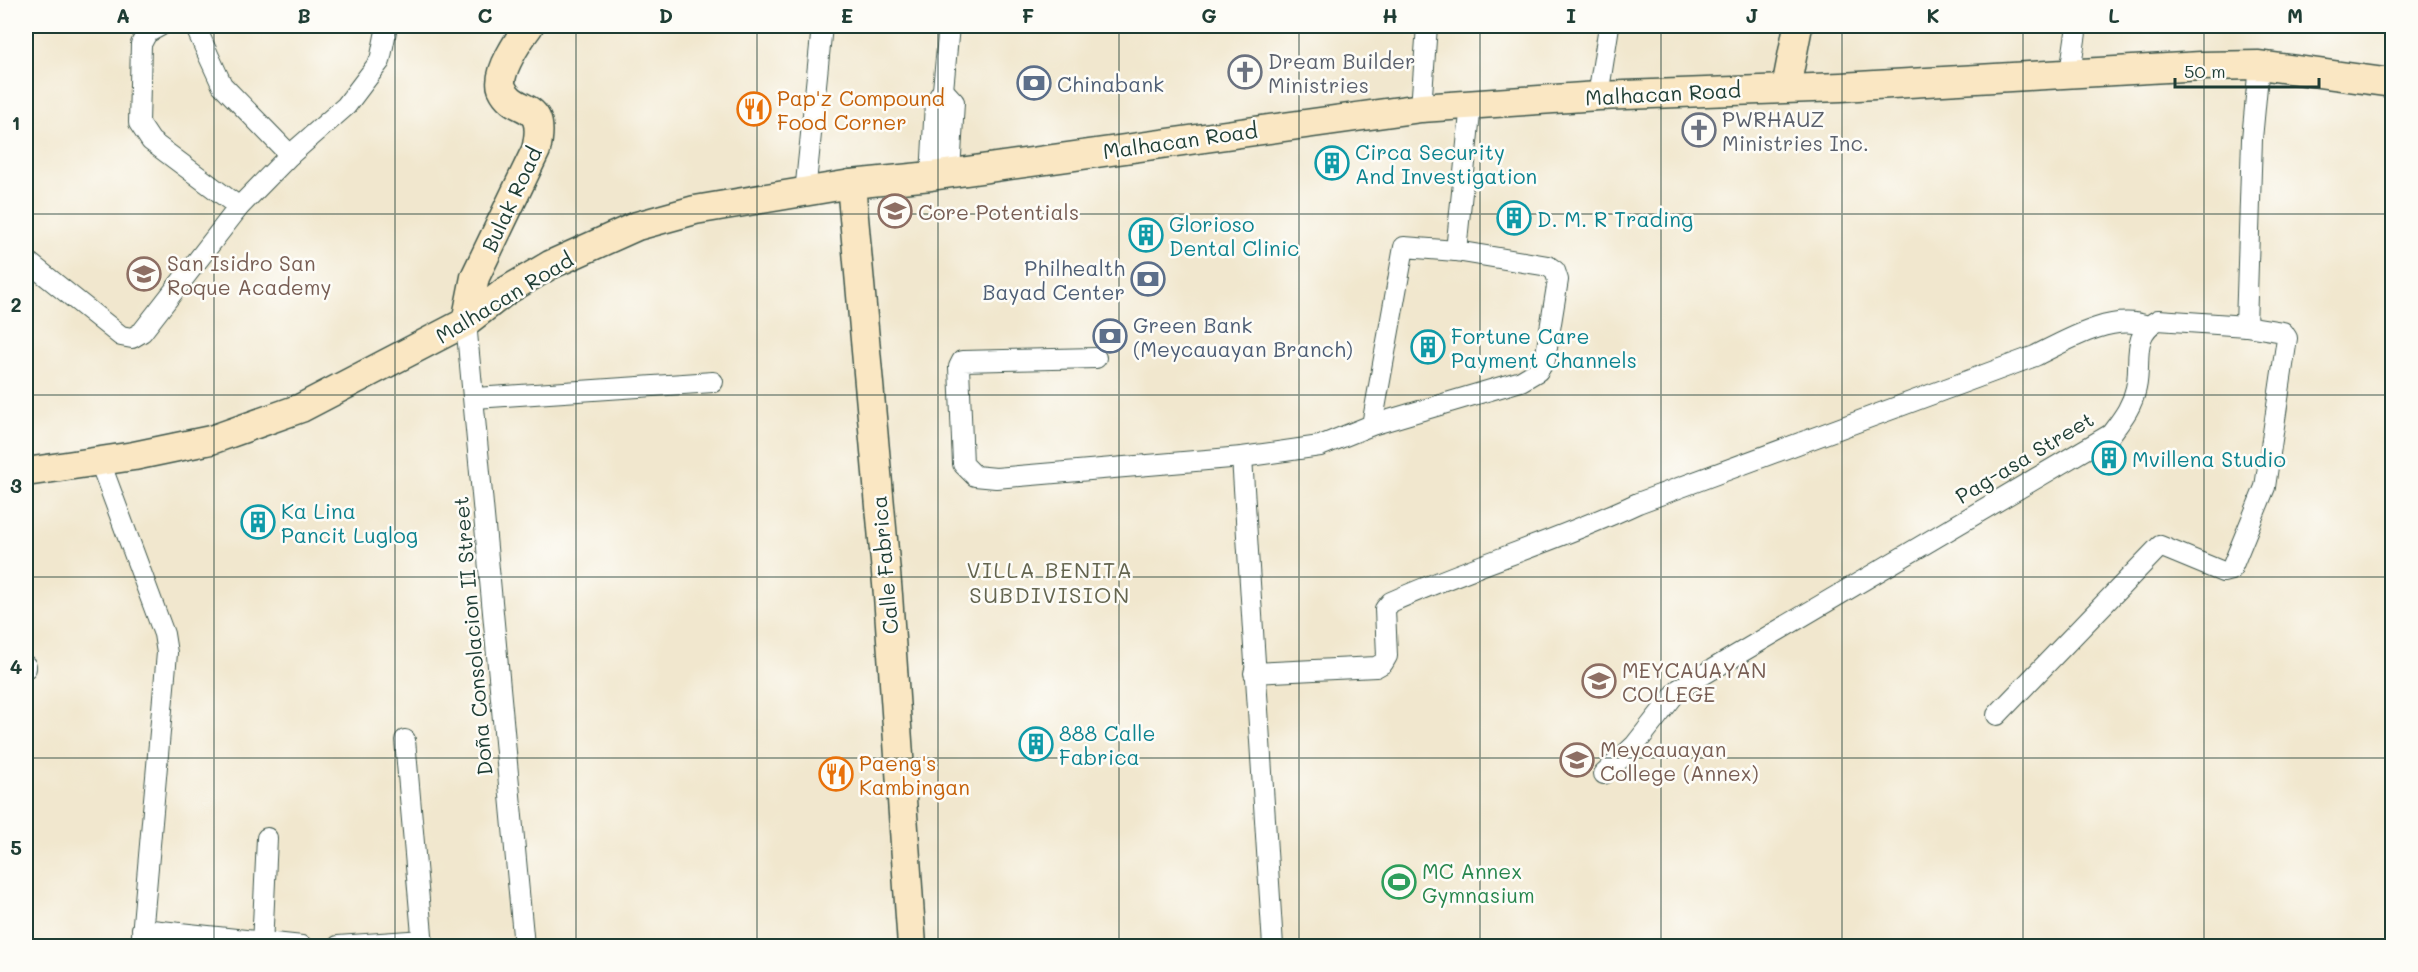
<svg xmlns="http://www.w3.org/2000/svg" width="2418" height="972" font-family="Mali,sans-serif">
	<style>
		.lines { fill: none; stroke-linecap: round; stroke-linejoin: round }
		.street-casing { stroke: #3e564b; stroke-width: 22 }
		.secondary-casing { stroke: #3e564b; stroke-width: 31 }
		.street { stroke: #fff; stroke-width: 20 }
		.secondary { stroke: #fae7c3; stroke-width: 28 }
		.grid { fill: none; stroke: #1f3d34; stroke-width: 1.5; stroke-opacity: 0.55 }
		.labels { text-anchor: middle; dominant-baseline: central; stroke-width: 5; stroke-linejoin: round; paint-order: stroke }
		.worship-label { font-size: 21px; fill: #5b616d; stroke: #fdfcf7; text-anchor: start }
		.service-label { font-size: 21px; fill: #4e5e75; stroke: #fdfcf7; text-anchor: start }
		.street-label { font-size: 21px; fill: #1f3d34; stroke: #fdfcf7 }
		.food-label { font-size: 21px; fill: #c56008; stroke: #fdfcf7; text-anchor: start }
		.culture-label { font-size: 21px; fill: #0d838f; stroke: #fdfcf7; text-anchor: start }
		.education-label { font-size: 21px; fill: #785e54; stroke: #fdfcf7; text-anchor: start }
		.leisure-label { font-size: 21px; fill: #27864d; stroke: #fdfcf7; text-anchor: start }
		.neighbourhood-label { font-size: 22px; letter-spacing: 1.5px; fill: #63644e; stroke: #fdfcf7 }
		.neatline { fill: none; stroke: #1f3d34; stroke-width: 2 }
		.grid-label { font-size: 20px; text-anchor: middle; font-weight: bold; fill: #1f3d34 }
	</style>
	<rect width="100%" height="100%" fill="#fdfcf7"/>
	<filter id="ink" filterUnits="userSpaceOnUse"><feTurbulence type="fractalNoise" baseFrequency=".0167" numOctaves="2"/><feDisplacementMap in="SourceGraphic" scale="12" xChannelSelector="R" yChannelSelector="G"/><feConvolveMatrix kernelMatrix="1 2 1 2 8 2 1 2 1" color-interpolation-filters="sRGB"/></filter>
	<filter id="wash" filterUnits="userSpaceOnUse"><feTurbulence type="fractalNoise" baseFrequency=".008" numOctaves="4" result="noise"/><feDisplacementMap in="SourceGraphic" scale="24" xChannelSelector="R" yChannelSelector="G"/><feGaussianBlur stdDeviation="1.35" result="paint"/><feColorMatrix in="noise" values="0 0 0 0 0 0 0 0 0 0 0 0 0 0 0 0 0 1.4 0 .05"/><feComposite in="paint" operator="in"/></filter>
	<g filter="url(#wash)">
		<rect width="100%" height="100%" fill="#f1e7ce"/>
	</g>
	<g filter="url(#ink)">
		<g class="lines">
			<defs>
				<g id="street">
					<polyline points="160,26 147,33 141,44 139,123 151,141 239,207"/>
					<polyline points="195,26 222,85 290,155"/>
					<polyline points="2070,73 2077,26"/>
					<polyline points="943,90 954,102 950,172"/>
					<polyline points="1598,96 1609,26"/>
					<polyline points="1421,108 1427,26"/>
					<polyline points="931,176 935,103 943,90 949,26"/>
					<polyline points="805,193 822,26"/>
					<polyline points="1456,251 1471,104"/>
					<polyline points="26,260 121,336 132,338 142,332 239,207 290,155 346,106 380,61 387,26"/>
					<polyline points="466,322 524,946"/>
					<polyline points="1096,358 962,361 959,367 963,464 975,476 996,478 1242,457 1320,446 1372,425 1521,381 1538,371 1545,360 1558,280 1555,271 1548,266 1456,251 1404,247 1372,425"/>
					<polyline points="475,398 713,382"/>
					<polyline points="1242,457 1273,946"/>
					<polyline points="100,462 164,634 167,653 141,946"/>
					<polyline points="26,666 26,668"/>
					<path d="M1254 673 1376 667 1383 663 1387 656 1385 609 1391 602C1472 566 1557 541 1638 503L2035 356C2067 340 2112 313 2147 326"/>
					<polyline points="1997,715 2160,546 2223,572 2231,570 2265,487 2287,338 2283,332 2246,326"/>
					<polyline points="405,740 423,946"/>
					<path d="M1604 774 1635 745 1679 689 2111 434C2122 419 2132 407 2136 388 2142 362 2130 335 2158 320L2246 326 2252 139 2259 65"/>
					<polyline points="142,929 302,946"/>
					<polyline points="262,946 267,838"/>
					<polyline points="338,946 423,940"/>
				</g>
				<g id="secondary">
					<polyline points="1786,88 1798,26"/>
					<polyline points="851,184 888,595 912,946"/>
					<path d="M466 322 475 277 536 150C548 97 515 117 502 88 496 73 520 38 529 26"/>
					<polyline points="26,472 134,456 211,440 301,408 466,322 506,291 550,265 637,226 695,210 851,184 931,176 1421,108 1598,96 1841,87 2201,66 2259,65 2392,83"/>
				</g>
			</defs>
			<!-- street casing -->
			<use href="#street" class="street-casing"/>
			<!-- secondary casing -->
			<use href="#secondary" class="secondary-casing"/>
			<!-- street -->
			<use href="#street" class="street"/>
			<!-- secondary -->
			<use href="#secondary" class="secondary"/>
		</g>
	</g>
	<!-- grid -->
	<path class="grid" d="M214 26V946M395 26V946M576 26V946M757 26V946M938 26V946M1119 26V946M1299 26V946M1480 26V946M1661 26V946M1842 26V946M2023 26V946M2204 26V946M26 214H2392M26 395H2392M26 577H2392M26 758H2392"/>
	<!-- icons -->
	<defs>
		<symbol id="church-ring" viewBox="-11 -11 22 22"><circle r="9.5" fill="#fdfcf7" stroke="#6b7280" stroke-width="1.5"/><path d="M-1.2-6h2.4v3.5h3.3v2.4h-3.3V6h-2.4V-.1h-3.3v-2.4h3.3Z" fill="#6b7280"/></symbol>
		<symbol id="bank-ring" viewBox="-11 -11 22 22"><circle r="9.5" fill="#fdfcf7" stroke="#5c6f8a" stroke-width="1.5"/><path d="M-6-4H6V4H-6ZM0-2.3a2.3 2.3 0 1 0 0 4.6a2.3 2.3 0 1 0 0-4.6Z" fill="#5c6f8a"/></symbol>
		<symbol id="restaurant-ring" viewBox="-11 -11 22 22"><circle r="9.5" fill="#fdfcf7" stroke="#e8710a" stroke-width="1.5"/><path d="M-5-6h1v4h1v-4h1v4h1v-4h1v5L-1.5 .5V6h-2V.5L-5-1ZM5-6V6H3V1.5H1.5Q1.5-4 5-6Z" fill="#e8710a"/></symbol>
		<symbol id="building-ring" viewBox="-11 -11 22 22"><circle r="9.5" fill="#fdfcf7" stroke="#0f9aa8" stroke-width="1.5"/><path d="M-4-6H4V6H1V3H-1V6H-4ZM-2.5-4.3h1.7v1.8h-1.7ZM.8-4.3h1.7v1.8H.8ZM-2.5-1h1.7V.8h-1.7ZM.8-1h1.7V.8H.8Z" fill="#0f9aa8"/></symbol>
		<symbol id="school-ring" viewBox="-11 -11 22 22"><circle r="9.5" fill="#fdfcf7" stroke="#8d6e63" stroke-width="1.5"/><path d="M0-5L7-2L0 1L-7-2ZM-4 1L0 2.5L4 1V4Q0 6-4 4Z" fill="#8d6e63"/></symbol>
		<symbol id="university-ring" viewBox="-11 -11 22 22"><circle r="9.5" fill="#fdfcf7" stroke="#8d6e63" stroke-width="1.5"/><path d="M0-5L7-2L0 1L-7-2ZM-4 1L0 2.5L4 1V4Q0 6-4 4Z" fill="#8d6e63"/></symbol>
		<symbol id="stadium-ring" viewBox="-11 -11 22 22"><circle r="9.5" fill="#fdfcf7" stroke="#2e9e5b" stroke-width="1.5"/><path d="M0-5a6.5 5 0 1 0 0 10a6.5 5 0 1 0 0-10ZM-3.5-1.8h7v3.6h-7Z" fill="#2e9e5b"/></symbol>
	</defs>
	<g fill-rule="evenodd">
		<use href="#church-ring" x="1226" y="53" width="38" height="38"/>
		<use href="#bank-ring" x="1015" y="64" width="38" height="38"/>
		<use href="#restaurant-ring" x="735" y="90" width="38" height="38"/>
		<use href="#church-ring" x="1680" y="111" width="38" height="38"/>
		<use href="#building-ring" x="1313" y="144" width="38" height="38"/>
		<use href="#school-ring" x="876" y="192" width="38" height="38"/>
		<use href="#building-ring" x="1495" y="199" width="38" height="38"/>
		<use href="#building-ring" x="1127" y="216" width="38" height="38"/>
		<use href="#school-ring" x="125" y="255" width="38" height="38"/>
		<use href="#bank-ring" x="1129" y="260" width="38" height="38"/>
		<use href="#bank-ring" x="1091" y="317" width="38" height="38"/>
		<use href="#building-ring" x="1409" y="328" width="38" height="38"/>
		<use href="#building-ring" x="2090" y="439" width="38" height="38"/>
		<use href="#building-ring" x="239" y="503" width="38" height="38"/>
		<use href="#university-ring" x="1580" y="662" width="38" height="38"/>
		<use href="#building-ring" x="1017" y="725" width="38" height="38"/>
		<use href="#university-ring" x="1558" y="741" width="38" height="38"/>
		<use href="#restaurant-ring" x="817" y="755" width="38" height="38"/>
		<use href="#stadium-ring" x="1380" y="863" width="38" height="38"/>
	</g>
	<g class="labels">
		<!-- worship labels -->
		<g class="worship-label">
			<text x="1268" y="60">Dream Builder<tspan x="1268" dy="24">Ministries</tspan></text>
			<text x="1722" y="118">PWRHAUZ<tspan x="1722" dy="24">Ministries Inc.</tspan></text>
		</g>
		<!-- service labels -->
		<g class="service-label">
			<text x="1057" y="83">Chinabank</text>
			<text x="1125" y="267" text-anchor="end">Philhealth<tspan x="1125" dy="24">Bayad Center</tspan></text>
			<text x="1133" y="324">Green Bank<tspan x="1133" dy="24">(Meycauayan Branch)</tspan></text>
		</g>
		<!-- street labels -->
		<g class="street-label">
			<text transform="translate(1663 93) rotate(-3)">Malhacan Road</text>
			<text transform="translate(1180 140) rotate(-8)">Malhacan Road</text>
			<text transform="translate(511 199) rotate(-65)">Bulak Road</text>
			<text transform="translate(504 297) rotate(-31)">Malhacan Road</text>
			<text transform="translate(2024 457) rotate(-31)">Pag-asa Street</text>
			<text transform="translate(884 565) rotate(-95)">Calle Fabrica</text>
			<text transform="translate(472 636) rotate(-95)">Doña Consolacion II Street</text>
		</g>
		<!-- food labels -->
		<g class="food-label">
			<text x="777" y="97">Pap'z Compound<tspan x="777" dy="24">Food Corner</tspan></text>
			<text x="859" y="762">Paeng's<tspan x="859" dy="24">Kambingan</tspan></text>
		</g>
		<!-- culture labels -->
		<g class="culture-label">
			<text x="1355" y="151">Circa Security<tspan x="1355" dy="24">And Investigation</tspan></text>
			<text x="1537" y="218">D. M. R Trading</text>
			<text x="1169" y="223">Glorioso<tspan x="1169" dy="24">Dental Clinic</tspan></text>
			<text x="1451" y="335">Fortune Care<tspan x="1451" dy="24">Payment Channels</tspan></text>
			<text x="2132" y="458">Mvillena Studio</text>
			<text x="281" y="510">Ka Lina<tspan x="281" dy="24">Pancit Luglog</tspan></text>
			<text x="1059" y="732">888 Calle<tspan x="1059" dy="24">Fabrica</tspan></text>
		</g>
		<!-- education labels -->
		<g class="education-label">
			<text x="918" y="211">Core Potentials</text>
			<text x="167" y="262">San Isidro San<tspan x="167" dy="24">Roque Academy</tspan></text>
			<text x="1622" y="669">MEYCAUAYAN<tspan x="1622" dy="24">COLLEGE</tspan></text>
			<text x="1600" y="748">Meycauayan<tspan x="1600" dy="24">College (Annex)</tspan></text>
		</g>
		<!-- leisure labels -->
		<g class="leisure-label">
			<text x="1422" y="870">MC Annex<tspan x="1422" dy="24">Gymnasium</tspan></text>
		</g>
		<!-- neighbourhood labels -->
		<g class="neighbourhood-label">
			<text x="1050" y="569">VILLA BENITA<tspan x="1050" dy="25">SUBDIVISION</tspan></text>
		</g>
	</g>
	<!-- margin -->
	<rect width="2418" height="972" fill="none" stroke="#fdfcf7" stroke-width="66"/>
	<!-- scale -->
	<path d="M2175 78v9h144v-9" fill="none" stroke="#1f3d34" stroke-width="3"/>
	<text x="2184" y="78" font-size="18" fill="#1f3d34" stroke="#fdfcf7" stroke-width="4.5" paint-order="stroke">50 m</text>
	<rect x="33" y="33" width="2352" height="906" class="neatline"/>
	<g class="grid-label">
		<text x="123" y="23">A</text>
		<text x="304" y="23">B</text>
		<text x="485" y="23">C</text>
		<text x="666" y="23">D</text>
		<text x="847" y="23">E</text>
		<text x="1028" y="23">F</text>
		<text x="1209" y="23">G</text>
		<text x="1390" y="23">H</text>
		<text x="1571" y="23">I</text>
		<text x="1752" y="23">J</text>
		<text x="1933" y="23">K</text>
		<text x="2114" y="23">L</text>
		<text x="2295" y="23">M</text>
		<text x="16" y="130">1</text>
		<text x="16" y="312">2</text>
		<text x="16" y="493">3</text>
		<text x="16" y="674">4</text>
		<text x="16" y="855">5</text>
	</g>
</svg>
